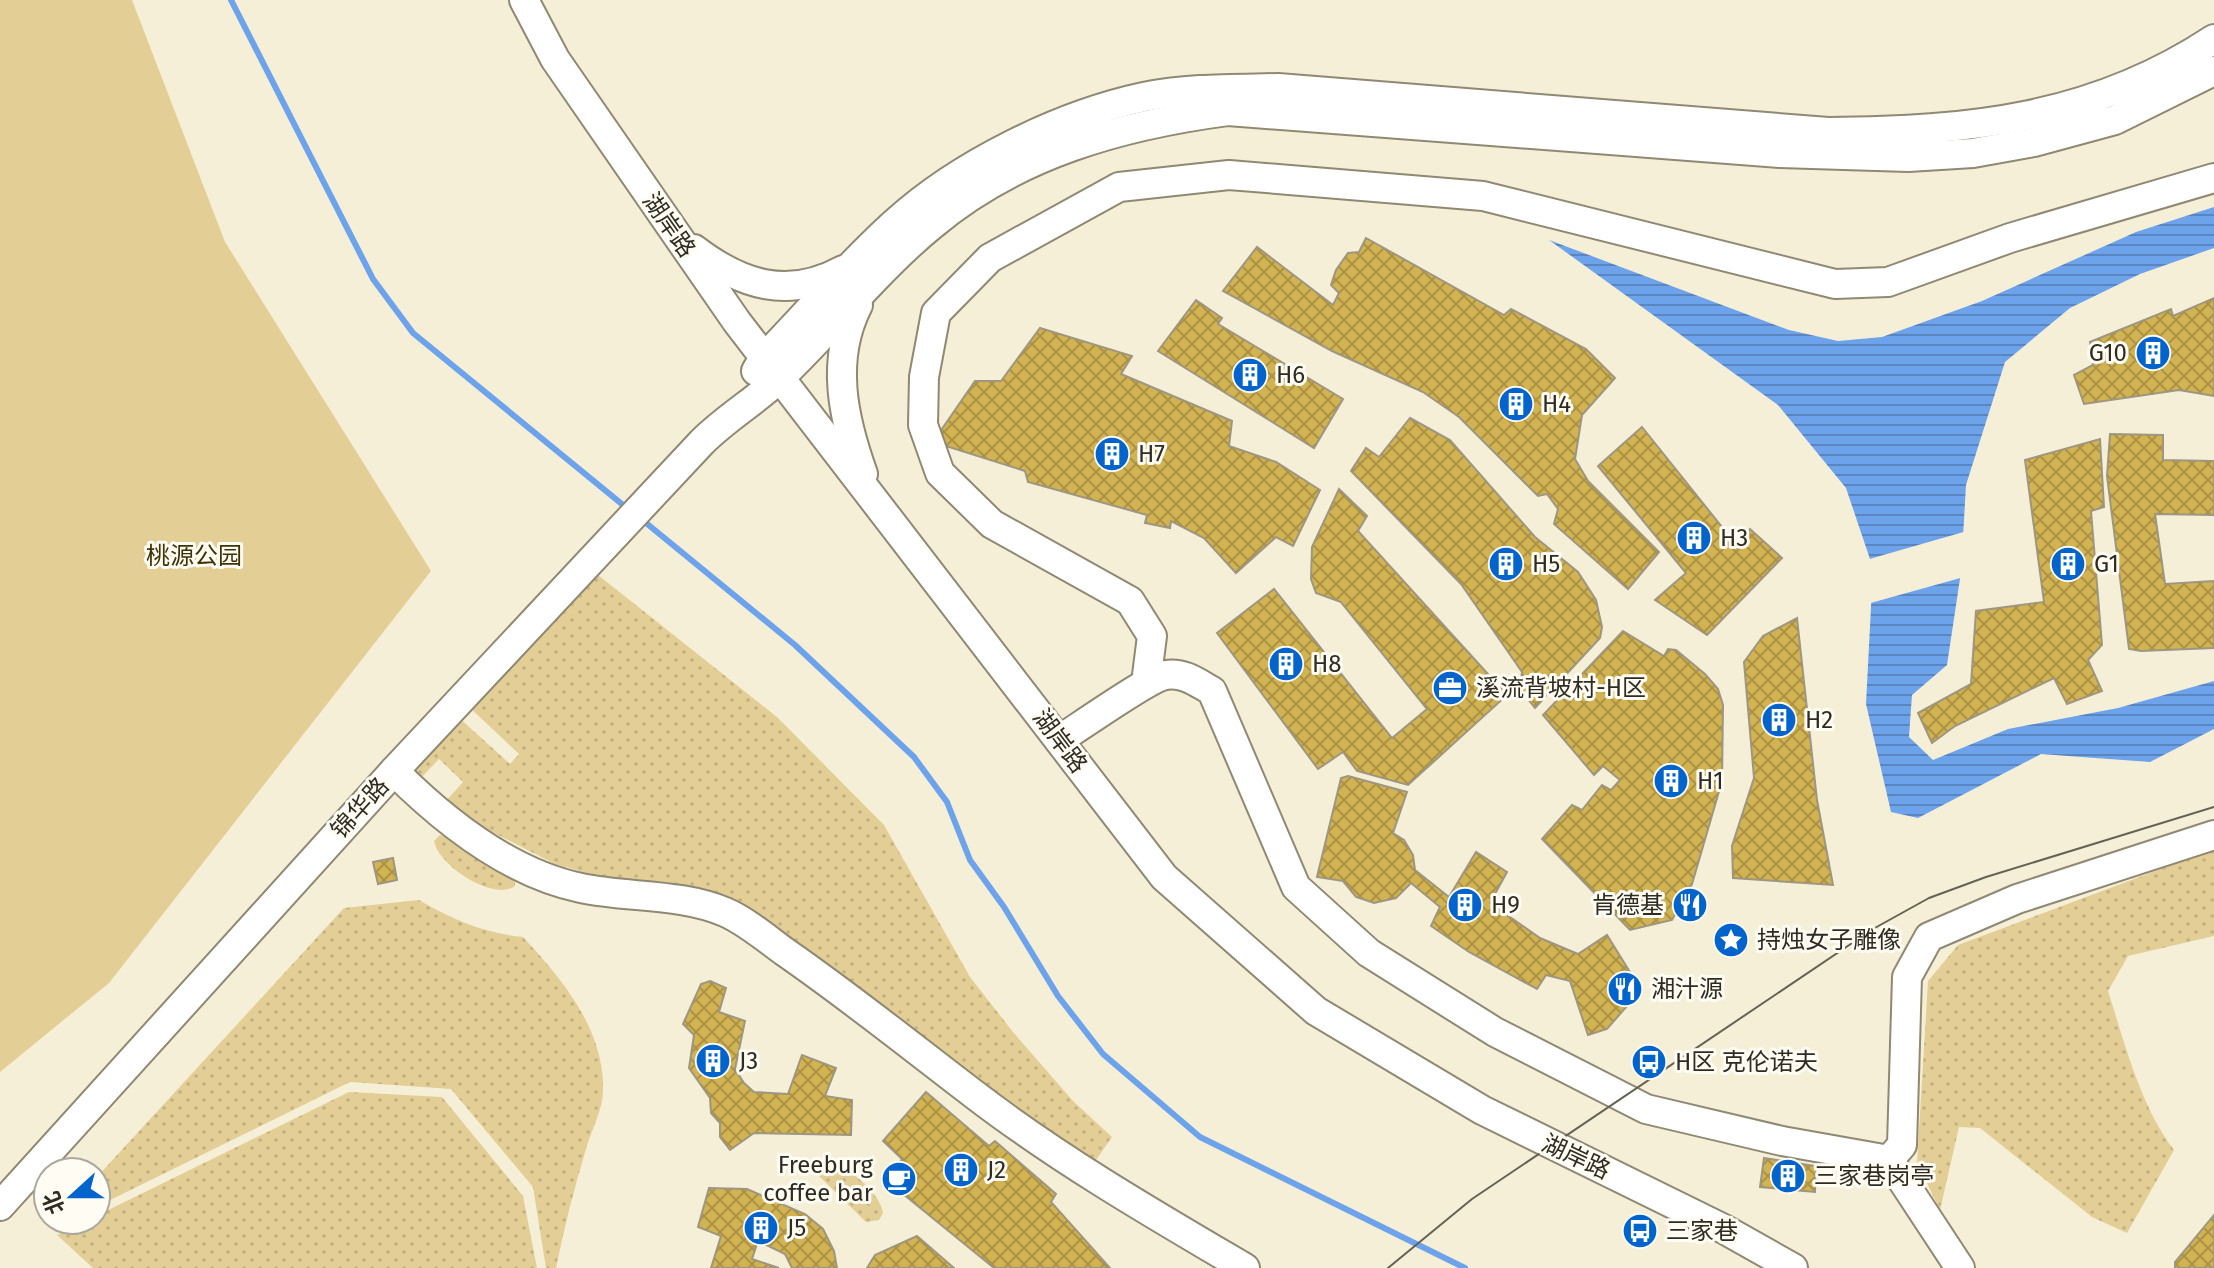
<svg xmlns="http://www.w3.org/2000/svg" width="2214" height="1268" font-family="'Fira Sans','Noto Sans SC',sans-serif">
	<style>
		.grass { fill: url(#grass-dots) }
		.park { fill: #e3cf96 }
		.water { fill: url(#water-rules) }
		.pier { fill: #f6efd8 }
		.lines { fill: none; stroke-linecap: round; stroke-linejoin: round }
		.stream { stroke: #6da3eb; stroke-width: 6 }
		.building { fill: url(#building-cross-hatch); stroke: #9d9681; stroke-width: 2 }
		.minor-casing { stroke: #8f8873; stroke-width: 32 }
		.minor { stroke: #fff; stroke-width: 28 }
		.tram { stroke: #656154; stroke-width: 2 }
		.labels { text-anchor: middle; dominant-baseline: central; stroke-width: 6; stroke-linejoin: round; paint-order: stroke }
		.street-label { font-size: 24px; fill: #2d2b22; stroke: #fffcf3 }
		.poi-label { font-size: 24px; fill: #2d2b22; stroke: #fffcf3; text-anchor: start }
		.park-label { font-size: 24px; fill: #3f3207; stroke: #fffcf3 }
	</style>
	<defs>
		<pattern id="grass-dots" width="8" height="8" patternUnits="userSpaceOnUse" patternTransform="scale(2)"><rect width="8" height="8" fill="#e3cf96"/><path d="M2 2h.1M6 6h.1" fill="none" stroke="#c3b281" stroke-width="1.8" stroke-linecap="round"/></pattern>
		<pattern id="water-rules" width="6" height="5" patternUnits="userSpaceOnUse" patternTransform="scale(2)"><rect width="6" height="5" fill="#6da3eb"/><path d="M0 2.5h6" fill="none" stroke="#5a85be"/></pattern>
		<pattern id="building-cross-hatch" width="8" height="8" patternUnits="userSpaceOnUse" patternTransform="scale(2)"><rect width="8" height="8" fill="#d2b352"/><path d="M0 0l8 8M0 8l8-8" fill="none" stroke="#ab9244"/></pattern>
	</defs>
	<rect width="100%" height="100%" fill="#f6efd8"/>
	<!-- grass -->
	<g class="grass">
		<polygon points="593,571 777,717 884,825 970,977 1013,1032 1073,1101 1112,1137 1094,1163 898,1022 779,928 729,902 695,890 591,874 555,864 455,813 444,803 463,782 439,759 419,780 408,770 458,717 510,764 519,754 468,706"/>
		<path d="M440 835 453 837 515 879V886C493 902 438 865 434 841Z"/>
		<path d="M2214 849V936L2128 956 2108 991C2125 1044 2140 1105 2174 1150L2127 1233 2092 1217 1980 1128 1959 1127 1940 1210 1917 1163 1928 981 1958 945Z"/>
		<path d="M419 900C453 920 484 933 523 937 562 979 605 1030 603 1091 603 1109 591 1131 586 1149 574 1189 564 1228 556 1268H546L533 1187 451 1089 350 1082 96 1207V1178L344 908Z"/>
		<polygon points="349,1092 442,1097 523,1196 537,1268 93,1268 57,1235 88,1220 96,1220 96,1216"/>
		<path d="M820 1159C842 1161 880 1191 883 1213L879 1220 866 1222 819 1176 815 1164Z"/>
	</g>
	<!-- park -->
	<polygon class="park" points="0,0 132,0 225,242 431,571 109,983 0,1072"/>
	<!-- water -->
	<polygon class="water" points="2214,207 2214,248 2140,274 2070,308 2005,362 1966,485 1961,572 1947,665 1912,695 1909,737 1933,760 2008,729 2118,708 2214,681 2214,729 2150,762 2041,754 1918,818 1891,812 1866,704 1873,568 1846,488 1778,405 1549,240 1789,330 1838,341 1882,337 1982,301 2136,232"/>
	<!-- pier -->
	<polygon class="pier" points="1967,531 1964,577 1867,604 1866,560"/>
	<g class="lines">
		<!-- stream -->
		<g class="stream">
			<polyline points="231,0 373,279 413,333 628,509"/>
			<polyline points="640,518 795,645 914,757 947,802 970,860 1004,907 1058,996 1103,1054 1200,1137 1465,1268"/>
		</g>
	</g>
	<!-- building -->
	<g class="building">
		<polygon points="1366,238 1504,315 1511,309 1586,349 1615,378 1582,415 1575,459 1588,481 1659,552 1628,589 1554,524 1558,509 1547,494 1538,496 1459,417 1423,392 1332,351 1223,291 1257,247 1333,305 1339,293 1331,285 1336,270 1348,253 1359,252"/>
		<polygon points="2214,298 2214,396 2179,390 2084,404 2074,375 2093,365 2090,342 2171,309 2173,316"/>
		<polygon points="1196,300 1222,318 1218,324 1343,399 1314,448 1158,351"/>
		<polygon points="1040,328 1132,356 1121,374 1232,421 1229,446 1276,462 1320,490 1293,546 1276,537 1236,573 1204,538 1171,521 1170,528 1145,523 1147,515 1028,482 1025,471 933,442 975,381 1001,381"/>
		<polygon points="1410,418 1450,440 1535,537 1578,572 1596,600 1602,627 1600,638 1535,708 1520,689 1522,672 1461,584 1351,471 1366,448 1379,457"/>
		<polygon points="1642,427 1738,547 1750,529 1782,558 1707,635 1655,600 1686,573 1598,466"/>
		<polygon points="2110,434 2163,435 2163,460 2214,461 2214,515 2155,514 2165,584 2214,581 2214,648 2141,651 2129,649 2107,476"/>
		<polygon points="2100,439 2104,507 2091,511 2102,645 2088,660 2102,691 2067,704 2054,678 1955,726 1932,743 1918,713 1971,684 1976,611 2044,602 2025,460"/>
		<polygon points="1339,489 1367,516 1358,531 1507,695 1408,785 1357,771 1343,752 1318,769 1217,633 1274,589 1392,738 1427,709 1341,602 1316,593 1311,579 1312,547"/>
		<polygon points="1797,618 1817,800 1833,885 1733,878 1732,846 1754,778 1744,662 1763,636"/>
		<polygon points="1623,631 1664,656 1668,649 1676,650 1705,674 1718,689 1723,705 1722,781 1692,884 1672,920 1630,930 1542,839 1572,805 1582,810 1602,785 1611,790 1620,780 1603,766 1594,775 1543,715"/>
		<polygon points="1348,776 1407,792 1393,833 1404,840 1413,855 1415,870 1449,897 1476,852 1507,872 1490,903 1540,938 1578,954 1607,935 1641,990 1607,1029 1588,1035 1570,981 1546,975 1537,989 1469,952 1431,926 1440,907 1411,883 1396,898 1374,903 1356,897 1343,881 1317,877 1341,778"/>
		<polygon points="393,858 397,880 378,884 373,862"/>
		<polygon points="710,981 726,988 719,1012 745,1021 735,1069 744,1083 754,1092 788,1094 802,1055 836,1068 825,1096 852,1100 851,1135 754,1133 730,1150 720,1137 720,1123 711,1113 710,1098 689,1068 694,1035 683,1024 701,984"/>
		<polygon points="926,1092 989,1146 995,1141 1056,1194 1051,1202 1110,1268 994,1268 886,1180 902,1159 883,1141"/>
		<polygon points="1764,1158 1816,1166 1815,1192 1760,1187"/>
		<polygon points="709,1188 747,1189 805,1214 823,1229 834,1251 837,1268 792,1268 785,1254 758,1241 752,1259 779,1268 711,1268 721,1236 698,1227"/>
		<polygon points="2214,1215 2214,1268 2175,1268 2175,1262"/>
		<polygon points="917,1236 954,1268 867,1268 875,1255"/>
	</g>
	<g class="lines">
		<defs>
			<g id="minor">
				<polyline points="524,0 555,59 737,322 1164,877 1316,1011 1482,1110 1722,1228 1793,1268"/>
				<path d="M694 249C741 285 788 300 843 270"/>
				<path d="M858 305C830 360 843 418 863 474"/>
				<path d="M756 371 764 358C808 313 849 264 896 222 960 164 1060 115 1144 97 1188 88 1233 89 1278 88L1828 132C1969 131 2093 119 2214 39"/>
				<polyline points="1146,683 1152,636 1130,601 992,524 940,473 923,425 924,377 936,313 990,258 1119,187 1229,175 1483,196 1835,284 1888,282 2010,238 2214,178"/>
				<path d="M1059 740C1078 728 1150 677 1166 675 1184 672 1198 683 1212 691L1296 887 1369 953 1495 1032 1646 1109 1782 1141 1889 1160 1902 1145 1907 977 1929 937 2017 899 2214 835"/>
				<path d="M394 771C444 821 509 873 581 888 628 898 680 893 725 912 746 921 767 939 785 952 850 997 912 1047 975 1095 1060 1160 1153 1214 1245 1268"/>
				<polyline points="1889,1160 1960,1268"/>
				<path d="M0 1206 394 771 702 442C727 417 757 400 782 376 833 327 877 270 932 225 1016 154 1122 125 1228 111L1780 153 1908 157 1973 153 2034 142 2115 120 2214 71"/>
			</g>
		</defs>
		<!-- minor casing -->
		<use href="#minor" class="minor-casing"/>
		<!-- minor -->
		<use href="#minor" class="minor"/>
		<!-- tram -->
		<polyline class="tram" points="1388,1268 1472,1199 1873,929 1929,898 1986,877 2214,807"/>
	</g>
	<!-- icons -->
	<defs>
		<symbol id="building-disc" viewBox="-11 -11 22 22"><circle r="9.5" fill="#0064cc" stroke="#fffcf3"/><path d="M-4-6H4V6H1V3H-1V6H-4ZM-2.5-4.3h1.7v1.8h-1.7ZM.8-4.3h1.7v1.8H.8ZM-2.5-1h1.7V.8h-1.7ZM.8-1h1.7V.8H.8Z" fill="#fff"/></symbol>
		<symbol id="office-disc" viewBox="-11 -11 22 22"><circle r="9.5" fill="#0064cc" stroke="#fffcf3"/><path d="M-6-3h4V-5.5h4V-3h4V5H-6ZM-1-4.5V-3h2v-1.5ZM-6 0V1H6V0Z" fill="#fff"/></symbol>
		<symbol id="restaurant-disc" viewBox="-11 -11 22 22"><circle r="9.5" fill="#0064cc" stroke="#fffcf3"/><path d="M-5-6h1v4h1v-4h1v4h1v-4h1v5L-1.5 .5V6h-2V.5L-5-1ZM5-6V6H3V1.5H1.5Q1.5-4 5-6Z" fill="#fff"/></symbol>
		<symbol id="sight-disc" viewBox="-11 -11 22 22"><circle r="9.5" fill="#0064cc" stroke="#fffcf3"/><path d="M0-6L1.8-2.2L6-1.7L2.9 1.2L3.7 5.4L0 3.3L-3.7 5.4L-2.9 1.2L-6-1.7L-1.8-2.2Z" fill="#fff"/></symbol>
		<symbol id="bus-disc" viewBox="-11 -11 22 22"><circle r="9.5" fill="#0064cc" stroke="#fffcf3"/><path d="M-5-6H5V4H4V6H2V4H-2V6H-4V4H-5ZM-3.5-4V0h7V-4ZM-3.5 1.2v1.5H-2V1.2ZM2 1.2v1.5H3.5V1.2Z" fill="#fff"/></symbol>
		<symbol id="cafe-disc" viewBox="-11 -11 22 22"><circle r="9.5" fill="#0064cc" stroke="#fffcf3"/><path d="M-5.5-4.5H6V0H3Q3 3.5 0 3.5H-2.5Q-5.5 3.5-5.5 0ZM3-3.2v2h1.7v-2ZM-6 4.5H4V6H-6Z" fill="#fff"/></symbol>
	</defs>
	<g fill-rule="evenodd">
		<use href="#building-disc" x="2133" y="333" width="40" height="40"/>
		<use href="#building-disc" x="1230" y="355" width="40" height="40"/>
		<use href="#building-disc" x="1496" y="384" width="40" height="40"/>
		<use href="#building-disc" x="1092" y="434" width="40" height="40"/>
		<use href="#building-disc" x="1674" y="518" width="40" height="40"/>
		<use href="#building-disc" x="1486" y="544" width="40" height="40"/>
		<use href="#building-disc" x="2048" y="544" width="40" height="40"/>
		<use href="#building-disc" x="1266" y="644" width="40" height="40"/>
		<use href="#office-disc" x="1430" y="668" width="40" height="40"/>
		<use href="#building-disc" x="1759" y="700" width="40" height="40"/>
		<use href="#building-disc" x="1651" y="761" width="40" height="40"/>
		<use href="#building-disc" x="1445" y="885" width="40" height="40"/>
		<use href="#restaurant-disc" x="1670" y="885" width="40" height="40"/>
		<use href="#sight-disc" x="1711" y="920" width="40" height="40"/>
		<use href="#restaurant-disc" x="1605" y="969" width="40" height="40"/>
		<use href="#building-disc" x="693" y="1041" width="40" height="40"/>
		<use href="#bus-disc" x="1629" y="1042" width="40" height="40"/>
		<use href="#building-disc" x="941" y="1150" width="40" height="40"/>
		<use href="#building-disc" x="1768" y="1156" width="40" height="40"/>
		<use href="#cafe-disc" x="879" y="1159" width="40" height="40"/>
		<use href="#building-disc" x="741" y="1208" width="40" height="40"/>
		<use href="#bus-disc" x="1620" y="1211" width="40" height="40"/>
	</g>
	<g class="labels">
		<!-- street labels -->
		<g class="street-label">
			<text transform="translate(669 225) rotate(55)">湖岸路</text>
			<text transform="translate(1060 741) rotate(53)">湖岸路</text>
			<text transform="translate(360 808) rotate(-48)">锦华路</text>
			<text transform="translate(1576 1157) rotate(25)">湖岸路</text>
		</g>
		<!-- poi labels -->
		<g class="poi-label">
			<text x="2127" y="353" text-anchor="end">G10</text>
			<text x="1276" y="375">H6</text>
			<text x="1542" y="404">H4</text>
			<text x="1138" y="454">H7</text>
			<text x="1720" y="538">H3</text>
			<text x="1532" y="564">H5</text>
			<text x="2094" y="564">G1</text>
			<text x="1312" y="664">H8</text>
			<text x="1476" y="688">溪流背坡村-H区</text>
			<text x="1805" y="720">H2</text>
			<text x="1697" y="781">H1</text>
			<text x="1491" y="905">H9</text>
			<text x="1664" y="905" text-anchor="end">肯德基</text>
			<text x="1757" y="940">持烛女子雕像</text>
			<text x="1651" y="989">湘汁源</text>
			<text x="739" y="1061">J3</text>
			<text x="1675" y="1062">H区 克伦诺夫</text>
			<text x="873" y="1165" text-anchor="end">Freeburg<tspan x="873" dy="28">coffee bar</tspan></text>
			<text x="987" y="1170">J2</text>
			<text x="1814" y="1176">三家巷岗亭</text>
			<text x="787" y="1228">J5</text>
			<text x="1666" y="1231">三家巷</text>
		</g>
		<!-- park labels -->
		<g class="park-label">
			<text x="194" y="556">桃源公园</text>
		</g>
	</g>
	<!-- north arrow -->
	<g transform="translate(72 1196) rotate(249)"><circle r="38" fill="#fffcf3" stroke="#aba89f" stroke-width="2"/>
	<path d="M0-6L14 30L0 20L-14 30Z" fill="#0064cc"/>
	<text y="-12" font-size="22" font-weight="bold" text-anchor="middle" fill="#2d2b22">北</text>
	</g>
</svg>
